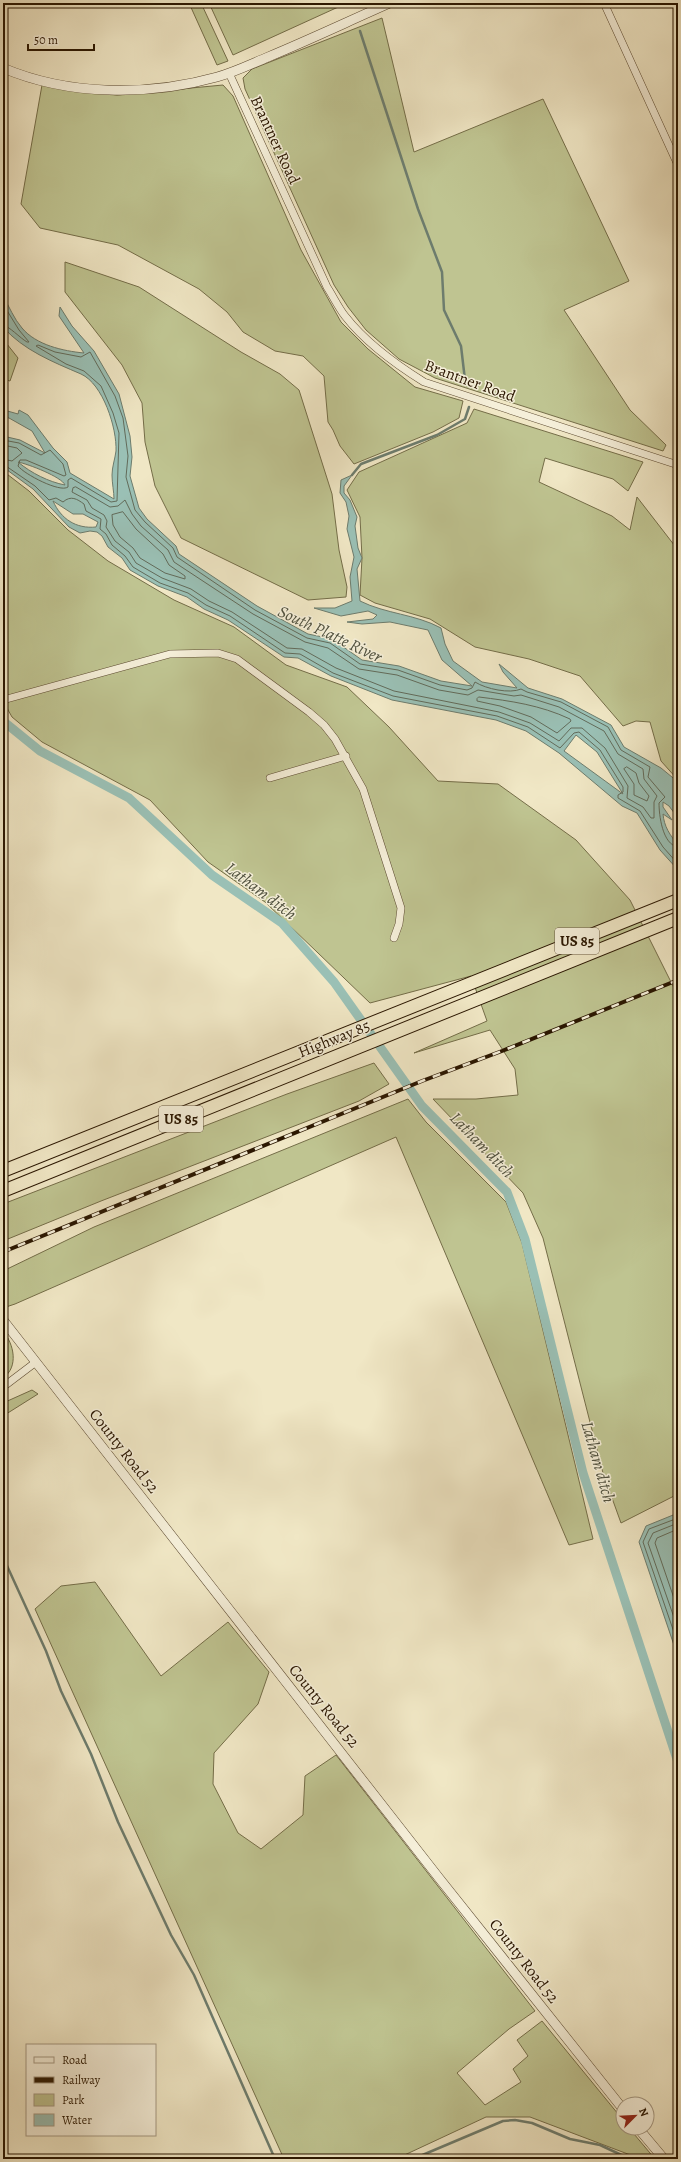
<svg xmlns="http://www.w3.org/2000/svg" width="681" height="2162" font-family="Alegreya,serif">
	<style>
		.green { fill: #bfc491; stroke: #746d48 }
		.water { fill: #9ac0b5; stroke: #6d7c6d; fill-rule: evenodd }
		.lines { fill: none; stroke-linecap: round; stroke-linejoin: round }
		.shore { stroke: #626b5a; stroke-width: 1 }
		.stream { stroke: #6d7c6d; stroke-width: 2.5 }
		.canal { stroke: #9ac0b5; stroke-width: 9 }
		.minor-casing { stroke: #5c4a31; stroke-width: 8 }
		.tertiary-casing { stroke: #5c4a31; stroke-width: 10 }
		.trunk-casing { stroke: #2a1600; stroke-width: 14 }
		.minor { stroke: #f5efd9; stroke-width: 7 }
		.tertiary { stroke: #f5efd9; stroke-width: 9 }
		.trunk { stroke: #f0e7c5; stroke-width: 12 }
		.rail-casing { stroke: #2a1600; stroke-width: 4 }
		.rail { stroke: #f5efd9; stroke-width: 2.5; stroke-dasharray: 8; stroke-linecap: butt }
		.labels { text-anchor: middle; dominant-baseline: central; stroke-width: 3; stroke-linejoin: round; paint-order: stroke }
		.shield { fill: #f5efd9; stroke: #675741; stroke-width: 1 }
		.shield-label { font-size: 15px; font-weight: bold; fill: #2a1600 }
		.street-label { font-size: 16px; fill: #2a1600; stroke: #f5efd9 }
		.water-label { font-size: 17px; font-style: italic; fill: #51523f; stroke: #f5efd9 }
	</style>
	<rect width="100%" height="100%" fill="#f0e7c5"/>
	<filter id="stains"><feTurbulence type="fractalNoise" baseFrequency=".005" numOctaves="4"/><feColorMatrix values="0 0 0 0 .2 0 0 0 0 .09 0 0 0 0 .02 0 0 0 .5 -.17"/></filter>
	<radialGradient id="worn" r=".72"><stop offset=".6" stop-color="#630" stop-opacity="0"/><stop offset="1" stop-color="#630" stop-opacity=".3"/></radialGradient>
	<!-- green -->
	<g class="green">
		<polygon points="189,3 201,3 228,61 217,65"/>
		<polygon points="209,3 347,3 233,55"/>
		<polygon points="382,18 414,152 543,99 629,281 564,310 630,410 666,445 663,451 435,378 399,359 366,330 348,307 334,285 245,89 243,78 252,69"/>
		<polygon points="42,85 117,95 223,85 233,96 301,250 341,322 368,349 415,387 463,401 459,418 433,432 354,464 340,446 333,430 328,422 324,376 303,356 275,351 243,332 227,312 199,289 118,245 40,228 21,204"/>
		<polygon points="65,262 139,287 241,352 280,374 299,390 332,494 339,550 347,587 346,597 308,600 181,538 155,486 145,442 142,403 122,365 65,292"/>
		<polygon points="3,339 18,358 10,381 3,379"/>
		<polygon points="474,409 643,462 628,491 613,479 545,458 539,482 612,516 630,530 637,497 678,550 678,780 661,761 650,722 636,721 623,726 580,676 529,659 475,647 430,619 375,603 360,595 362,558 360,517 347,490 359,472 467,423"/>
		<polygon points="3,471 29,491 68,530 108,561 174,600 234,627 286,665 347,687 389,727 438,781 498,784 576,840 630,900 678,996 678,1494 621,1523 603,1473 543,1238 523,1193 433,1099 476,1099 518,1095 515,1069 490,1030 414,1053 487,1021 471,976 370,1003 265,902 208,862 150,800 42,742 12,717 3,701"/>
		<polygon points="374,1063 389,1084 359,1101 101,1201 3,1241 3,1204 287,1094"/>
		<polygon points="408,1099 426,1122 506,1202 522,1243 593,1539 569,1545 396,1137 15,1304 6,1307 3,1305 3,1271 94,1227"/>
		<path d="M3 1331C14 1344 19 1367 3 1378Z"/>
		<polygon points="32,1390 38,1394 3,1416 3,1403"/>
		<polygon points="95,1582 161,1676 228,1622 269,1672 258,1704 214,1753 213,1784 238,1833 261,1849 303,1815 305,1776 336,1755 535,2011 509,2029 457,2073 485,2105 521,2082 513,2069 528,2056 517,2040 542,2021 623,2120 623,2128 629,2128 655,2159 641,2159 530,2117 486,2117 396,2159 284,2159 35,1609 61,1586"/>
	</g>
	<!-- water -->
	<g class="water">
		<path d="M3 296C9 306 14 319 22 328 36 345 63 351 84 353L59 316 60 307 72 326 94 351 119 394 130 436 132 457 130 476 139 508 147 519 176 546 179 554 257 606 308 634 332 639 362 660 399 666 441 681 472 686 442 660 428 630 390 622 362 624 347 622 373 619 377 615 368 611 341 616 314 608H335L352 601 350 577 354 557 347 529 349 516 346 502 340 493 341 480 352 475 344 486V493L350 500 357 517 355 526 358 548 362 558 357 569 360 601C386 614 415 614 441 628L445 644 453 661 482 682 517 688 503 672 499 664 528 688 562 699 611 725 624 747 661 768 678 782V818L669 806 663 802V807L672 820 663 814C664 826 670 836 678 844V870L660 850 637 813 622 806 559 753 526 731 496 720 392 700 331 676 298 658 284 657 228 620 204 609 187 597 158 586 130 570 122 558 108 547 102 536 97 532 90 531 80 533 69 527 33 489 3 467V436L20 440 45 453 32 431 9 418 3 416V407L4 410 18 414 19 410 28 415 53 448 67 462 70 473 114 499C114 492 112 483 112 475 112 467 115 459 116 451 117 428 103 384 81 374 53 362 23 350 3 327ZM18 462C28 464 62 477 65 485 49 482 31 473 18 462ZM53 501 73 514H83L98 522 96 527C76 529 61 519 53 501ZM576 735 597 752 623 794 564 751Z"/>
		<polygon points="678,1513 678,1657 639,1542 646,1526"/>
	</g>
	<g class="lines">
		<!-- shore -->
		<g class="shore">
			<path d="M3 304 19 330 29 342H27C20 338 9 326 3 325"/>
			<path d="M3 440 19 443 41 455 50 450 63 464 66 475 64 476 26 460H20L18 466C24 474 60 493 68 487V480L71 478 111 502 117 501 119 433 113 413 101 386 84 371 66 364 36 346 38 345 55 352 81 357 90 352 115 396 123 418 128 456 126 477 135 510 145 522 173 548 177 557 255 610 307 638 330 643 360 664 398 670 440 685 467 690 472 688 475 682C486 689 510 694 521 689L527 692 561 702 608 727 621 750 650 767 648 777 665 797 659 803C659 814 662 845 678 847"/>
			<polyline points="3,445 17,448 22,453 12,461 3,459"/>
			<path d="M3 464 35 486 49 500 56 498 63 502C71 495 77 499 84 504L86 511 101 519 100 529 106 534 112 545 125 556 133 567 160 583 188 593 206 605 230 616 285 653 300 654 333 673 393 696 497 716 528 727 560 748 574 733 579 732 600 750 623 787V792L618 795V798L640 811 663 847 678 864"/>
			<polygon points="76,487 110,507 118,506 125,500 132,514 141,526 168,550 174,562 253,614 305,642 328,648 359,669 397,675 439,690 468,695 478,690 514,696 521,695 559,707 604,731 618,754 643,769 644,779 657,796 654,802 654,818 651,818 643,807 627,798 628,786 605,748 582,728 571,728 559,741 530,723 499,712 394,691 336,668 302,649 287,648 232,612 209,601 191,589 162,578 136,563 129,552 115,541 106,527 107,521 104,515 92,508 87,500 72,492 73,488"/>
			<polygon points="123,512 136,529 163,554 169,565 185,576 185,579 165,573 140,558 133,548 120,537 113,525 112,515"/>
			<path d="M479 697C511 701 540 705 570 719L571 721 557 733 531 717 500 706 477 701V699Z"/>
			<polygon points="627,767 636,773 639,783 649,796 647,801 634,795 634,784 624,769"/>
			<polyline points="678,1518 649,1529 643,1542 678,1644"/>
			<polyline points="678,1523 653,1533 648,1543 678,1629"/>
			<polyline points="678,1529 657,1538 655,1543 678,1610"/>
		</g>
		<!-- stream -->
		<g class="stream">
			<polyline points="360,31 418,209 442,272 444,310 461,346 465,380"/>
			<polyline points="352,475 361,464 437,435 465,419 469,407"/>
			<polyline points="3,1557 46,1651 61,1691 91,1754 118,1822 171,1935 194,1975 275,2159"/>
			<polyline points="413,2159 503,2121 515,2120 532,2123 570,2139 600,2145 630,2159"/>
		</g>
		<!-- canal -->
		<polyline class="canal" points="3,721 40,751 129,798 212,875 282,923 334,982 422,1106 507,1192 525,1239 583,1473 678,1762"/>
		<defs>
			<g id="minor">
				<polyline points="604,3 678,165"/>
				<path d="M229 73 327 287C333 296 338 307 345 316 366 343 395 364 424 382L678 465"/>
				<polyline points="3,700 170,654 218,653 237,659 309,712 324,725 335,739 363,789 401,908 399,924 394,938"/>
				<polyline points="270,778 346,756"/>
				<polyline points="3,1387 36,1362"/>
			</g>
			<g id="tertiary">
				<path d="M3 68C69 96 149 96 217 77 235 72 251 64 268 57 309 40 349 21 390 3"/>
				<polyline points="3,1320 439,1878 623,2109"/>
				<polyline points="638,2128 664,2159"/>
			</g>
			<g id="trunk">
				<polyline points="3,1171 678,900"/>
				<polyline points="3,1191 678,918"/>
			</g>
		</defs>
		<!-- minor casing -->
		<use href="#minor" class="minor-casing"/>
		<!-- tertiary casing -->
		<use href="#tertiary" class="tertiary-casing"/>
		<!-- trunk casing -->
		<use href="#trunk" class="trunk-casing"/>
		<!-- minor -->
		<use href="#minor" class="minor"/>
		<!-- tertiary -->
		<use href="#tertiary" class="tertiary"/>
		<!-- trunk -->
		<use href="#trunk" class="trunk"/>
		<defs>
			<polyline id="rail" points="3,1252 422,1081 502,1051 678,980"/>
		</defs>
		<!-- rail casing -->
		<use href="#rail" class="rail-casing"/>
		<!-- rail -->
		<use href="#rail" class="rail"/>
	</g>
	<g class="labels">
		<!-- shield labels -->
		<g class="shield">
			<rect x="555" y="928" width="44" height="26" rx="3"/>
			<rect x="159" y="1106" width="44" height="26" rx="3"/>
		</g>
		<g class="shield-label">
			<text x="577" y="941">US 85</text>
			<text x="181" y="1119">US 85</text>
		</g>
		<!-- street labels -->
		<g class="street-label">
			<text transform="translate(275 140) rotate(65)">Brantner Road</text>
			<text transform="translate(470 381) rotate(20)">Brantner Road</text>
			<text transform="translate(334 1039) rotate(-22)">Highway 85</text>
			<text transform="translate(124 1451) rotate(52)">County Road 52</text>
			<text transform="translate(324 1706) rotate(51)">County Road 52</text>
			<text transform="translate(524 1961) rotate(52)">County Road 52</text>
		</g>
		<!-- water labels -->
		<g class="water-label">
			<text transform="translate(330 634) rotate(25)">South Platte River</text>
			<text transform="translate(261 891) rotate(37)">Latham ditch</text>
			<text transform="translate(482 1145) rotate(46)">Latham ditch</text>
			<text transform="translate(598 1462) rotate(74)">Latham ditch</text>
		</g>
	</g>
	<!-- margin -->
	<rect width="681" height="2162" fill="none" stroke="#f0e7c5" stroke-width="16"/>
	<rect x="4" y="4" width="673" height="2154" fill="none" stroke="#2a1600" stroke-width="2"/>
	<rect x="8" y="8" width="665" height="2146" fill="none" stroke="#2a1600"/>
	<!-- legend -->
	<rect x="26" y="2044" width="130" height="92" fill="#f5efd9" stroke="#a49882"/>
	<rect x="34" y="2057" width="20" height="6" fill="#f5efd9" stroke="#a49882"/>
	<text x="62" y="2064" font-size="12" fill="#2a1600">Road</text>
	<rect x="34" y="2077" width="20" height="6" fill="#2a1600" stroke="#a49882"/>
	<text x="62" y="2084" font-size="12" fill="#2a1600">Railway</text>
	<rect x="34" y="2094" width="20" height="12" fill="#bfc491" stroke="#a49882"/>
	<text x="62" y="2104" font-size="12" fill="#2a1600">Park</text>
	<rect x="34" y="2114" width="20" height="12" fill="#9ac0b5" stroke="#a49882"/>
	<text x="62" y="2124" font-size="12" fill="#2a1600">Water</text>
	<!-- north arrow -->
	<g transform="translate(635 2116) rotate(66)"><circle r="19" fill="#f5efd9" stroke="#a49882"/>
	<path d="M0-3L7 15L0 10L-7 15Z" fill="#8f2418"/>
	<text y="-6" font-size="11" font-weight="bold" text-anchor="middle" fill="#2a1600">N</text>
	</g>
	<!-- scale -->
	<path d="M28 44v6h66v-6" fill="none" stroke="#2a1600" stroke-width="2"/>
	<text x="34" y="44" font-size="12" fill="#2a1600" stroke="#f5efd9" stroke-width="3" paint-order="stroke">50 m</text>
	<rect width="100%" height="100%" filter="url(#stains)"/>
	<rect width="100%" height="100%" fill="url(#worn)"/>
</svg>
